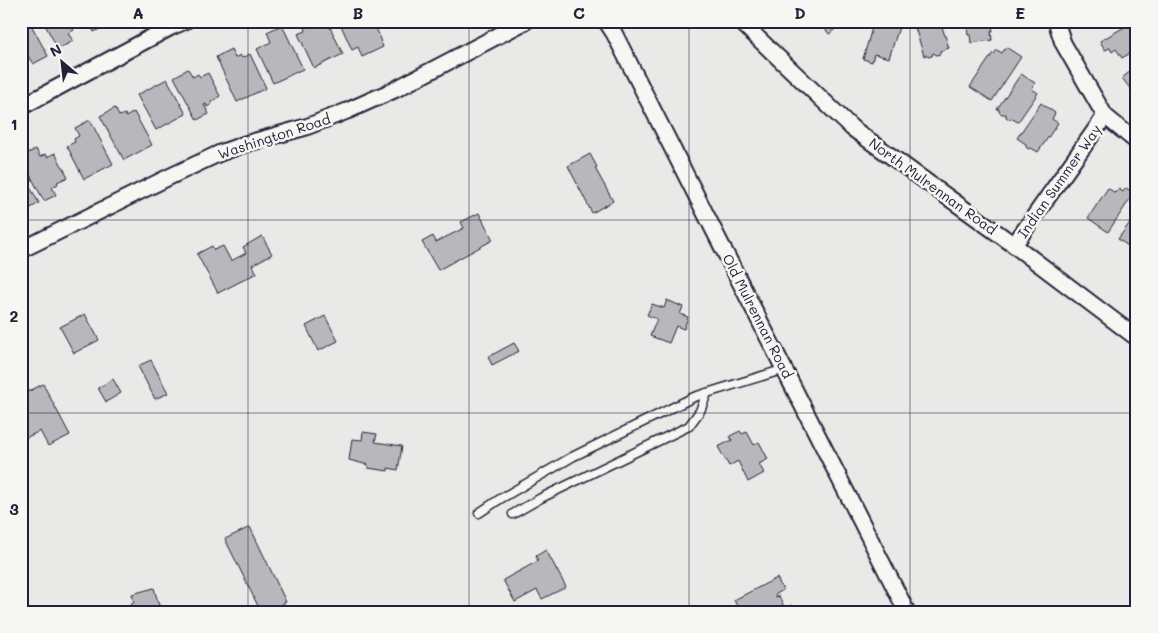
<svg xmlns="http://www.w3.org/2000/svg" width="1158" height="633" font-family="Mali,sans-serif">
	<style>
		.building { fill: #b8b8bc; stroke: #22223b }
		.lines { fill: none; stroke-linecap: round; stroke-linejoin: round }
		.service-casing { stroke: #22223b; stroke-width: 11 }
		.minor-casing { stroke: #22223b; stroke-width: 19 }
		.service { stroke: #f6f6f2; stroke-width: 8 }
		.minor { stroke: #f6f6f2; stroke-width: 15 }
		.grid { fill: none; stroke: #22223b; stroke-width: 1; stroke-opacity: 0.55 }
		.labels { text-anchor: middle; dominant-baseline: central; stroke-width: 5; stroke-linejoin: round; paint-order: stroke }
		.street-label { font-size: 14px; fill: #22223b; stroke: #f6f6f2 }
		.neatline { fill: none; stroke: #22223b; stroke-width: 2 }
		.grid-label { font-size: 16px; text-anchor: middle; font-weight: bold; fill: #22223b }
	</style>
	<rect width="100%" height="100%" fill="#e9e9e7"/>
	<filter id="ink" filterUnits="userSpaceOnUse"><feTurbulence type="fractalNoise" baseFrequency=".02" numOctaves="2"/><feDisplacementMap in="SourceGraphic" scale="10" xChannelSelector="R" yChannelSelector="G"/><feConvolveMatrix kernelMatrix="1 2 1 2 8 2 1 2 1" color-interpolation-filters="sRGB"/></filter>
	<g filter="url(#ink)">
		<!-- building -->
		<g class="building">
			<polygon points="21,21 29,21 48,56 33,64 28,56 23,58 21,55"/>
			<polygon points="43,21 79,21 80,23 72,27 74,30 68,33 73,41 58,49"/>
			<polygon points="89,21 108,21 109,24 94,32"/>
			<polygon points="308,21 327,21 343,54 314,68 298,34 306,31 305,28 310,25"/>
			<polygon points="339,21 373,21 380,37 379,37 383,47 362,57 358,47 352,50"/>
			<polygon points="821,21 845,21 829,34 820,22"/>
			<polygon points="874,21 901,21 889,58 874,54 872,62 863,59"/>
			<polygon points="913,21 940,21 949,48 940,51 940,54 936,55 934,53 933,53 932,56 928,57 926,55 924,56"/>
			<polygon points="966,21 991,21 993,31 991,31 992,40 971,43 970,35 968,35"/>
			<polygon points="1135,21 1137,21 1137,49 1122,58 1116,49 1112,52 1110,48 1105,50 1100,41"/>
			<polygon points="282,25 303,69 273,83 257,49 271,42 267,32"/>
			<polygon points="1006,47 1021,57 992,101 970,87 993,53 994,54 997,50 1002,53"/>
			<polygon points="231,49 235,58 240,55 242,58 250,54 266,88 237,102 216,57"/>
			<polygon points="1137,66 1137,89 1133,92 1122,78"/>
			<polygon points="188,69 193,77 198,74 200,77 208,73 220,96 211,102 212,104 207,107 206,104 204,105 209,114 197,120 174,77"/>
			<polygon points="1021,74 1035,83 1032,89 1038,93 1018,122 1011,118 1009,119 1006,117 1006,114 1002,114 999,112 999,109 997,109"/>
			<polygon points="167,79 186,114 156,130 137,95"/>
			<polygon points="1041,103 1055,113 1052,119 1058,123 1038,152 1031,148 1028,149 1026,147 1026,144 1017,138"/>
			<polygon points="115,108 119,116 125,114 126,117 134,112 152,145 124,160 100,116"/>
			<polygon points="90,120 113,164 84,179 67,146 75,142 74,139 79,136 75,128"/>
			<polygon points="36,149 40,157 45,154 47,157 55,153 68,177 57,182 58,184 52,187 56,195 44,201 21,158 21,157"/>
			<polygon points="590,154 597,167 595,168 613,201 592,213 568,166"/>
			<polygon points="21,171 39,203 29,209 30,211 24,214 23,212 21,213"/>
			<polygon points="1108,188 1115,193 1118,189 1123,192 1126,188 1134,193 1108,232 1088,218"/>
			<polygon points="479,213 493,240 438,270 422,242 433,236 436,242 464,228 461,222"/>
			<polygon points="1137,213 1137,252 1118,239"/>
			<polygon points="262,236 272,254 252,265 257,273 218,293 197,254 212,246 214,250 223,246 231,261 246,253 243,247"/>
			<polygon points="667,300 683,307 680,314 688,317 684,329 676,326 669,343 650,336 657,319 647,315 652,304 664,308"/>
			<polygon points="85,314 99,340 74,353 60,327"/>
			<polygon points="325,316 338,341 318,351 306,326"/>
			<polygon points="514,343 519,351 492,365 488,357"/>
			<polygon points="151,360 168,393 155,399 138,366"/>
			<polygon points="113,379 121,393 106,402 98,388"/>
			<polygon points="43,384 70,435 48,446 40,431 21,440 21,404 26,402 22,395"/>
			<polygon points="740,431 742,434 747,432 754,445 759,442 768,459 759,464 764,473 748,482 738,461 729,466 718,447 732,440 730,436"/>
			<polygon points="363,432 377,434 375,442 402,446 398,470 388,468 388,471 368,468 368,465 349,460 352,439 362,440"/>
			<polygon points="250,527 286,602 266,612 261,612 225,539"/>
			<polygon points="546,550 566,587 542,599 537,590 515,602 503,580 538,561 536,556"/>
			<polygon points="777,578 783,590 775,595 776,597 779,596 785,609 791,605 794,612 740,612 734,600"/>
			<polygon points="154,588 159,606 161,605 163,612 137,612 136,609 133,610 131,603 134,603 132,594"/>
		</g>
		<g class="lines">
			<defs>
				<g id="service">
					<polyline points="479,513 500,499 572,457 694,397 785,369"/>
					<polyline points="513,514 541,498 689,426 700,411 707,393"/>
				</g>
				<g id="minor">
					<polyline points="606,21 614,33 907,612"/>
					<polyline points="740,21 852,128 1014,245 1137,338"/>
					<polyline points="1056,21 1063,43 1105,116 1137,142"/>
					<polyline points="21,107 171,27 185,21"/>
					<polyline points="1014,245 1105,116"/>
					<polyline points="21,250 169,177 220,153 245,144 306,127 347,111 394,90 526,21"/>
				</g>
			</defs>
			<!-- service casing -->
			<use href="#service" class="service-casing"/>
			<!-- minor casing -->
			<use href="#minor" class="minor-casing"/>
			<!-- service -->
			<use href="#service" class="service"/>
			<!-- minor -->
			<use href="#minor" class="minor"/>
		</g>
	</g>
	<!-- grid -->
	<path class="grid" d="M248 21V612M469 21V612M689 21V612M910 21V612M21 220H1137M21 413H1137"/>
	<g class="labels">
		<!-- street labels -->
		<g class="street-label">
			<text transform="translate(274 136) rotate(-18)">Washington Road</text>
			<text transform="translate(1059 181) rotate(-55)">Indian Summer Way</text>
			<text transform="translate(933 186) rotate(36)">North Mulrennan Road</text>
			<text transform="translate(758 316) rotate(63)">Old Mulrennan Road</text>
		</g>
	</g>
	<!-- margin -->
	<rect width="1158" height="633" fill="none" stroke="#f6f6f2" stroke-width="55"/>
	<!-- north arrow -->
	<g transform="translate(62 62) rotate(332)" stroke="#f6f6f2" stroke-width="4" paint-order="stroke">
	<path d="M0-4L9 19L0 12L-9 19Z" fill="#22223b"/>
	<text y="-8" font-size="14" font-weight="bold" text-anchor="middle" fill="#22223b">N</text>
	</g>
	<rect x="28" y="28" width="1102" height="578" class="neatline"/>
	<g class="grid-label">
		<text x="138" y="19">A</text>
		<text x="358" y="19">B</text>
		<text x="579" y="19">C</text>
		<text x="800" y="19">D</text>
		<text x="1020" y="19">E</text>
		<text x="14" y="130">1</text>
		<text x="14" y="322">2</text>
		<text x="14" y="515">3</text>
	</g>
</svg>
